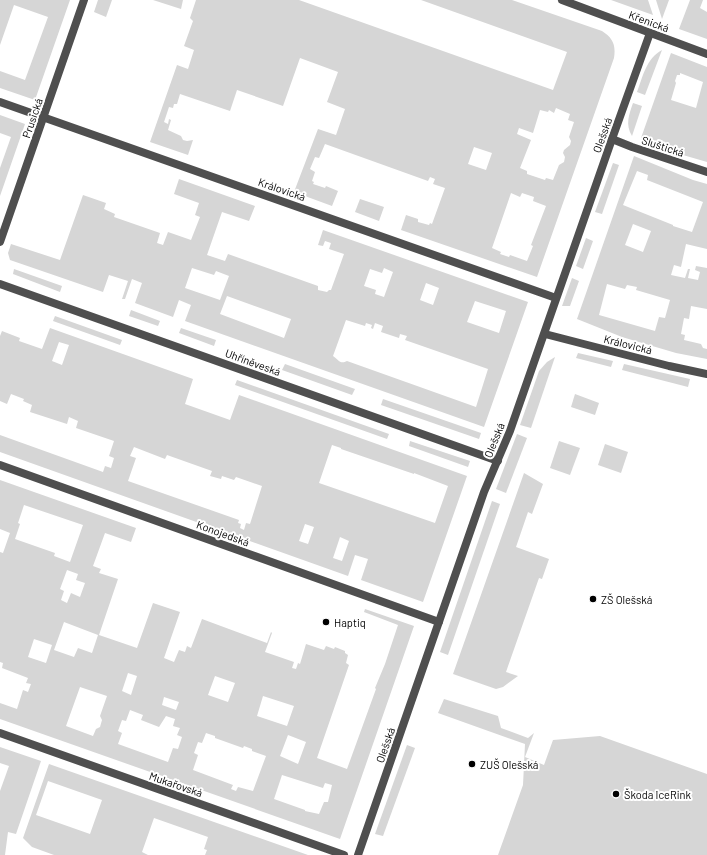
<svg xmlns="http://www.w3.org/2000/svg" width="707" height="855" font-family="Barlow,sans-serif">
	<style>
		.green { fill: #d6d6d6; fill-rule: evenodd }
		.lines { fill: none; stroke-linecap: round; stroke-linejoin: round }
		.street { stroke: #4f4f4f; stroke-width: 8 }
		.poi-dot { fill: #000; stroke: #fff; stroke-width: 1.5 }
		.labels { text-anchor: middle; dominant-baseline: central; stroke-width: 4; stroke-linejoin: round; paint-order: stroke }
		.street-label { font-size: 11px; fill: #000; stroke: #fff }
		.poi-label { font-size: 11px; fill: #000; stroke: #fff; text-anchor: start }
	</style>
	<rect width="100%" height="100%" fill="#fff"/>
	<!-- green -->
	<g class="green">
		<polygon points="0,0 70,0 35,100 0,88 0,71 25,80 48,17 14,5 0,45"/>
		<polygon points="98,0 112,0 106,17 94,12"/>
		<polygon points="153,0 183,0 181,9"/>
		<path d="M196 0H299L553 90 567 52 421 0H512L602 31C613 38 616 45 614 58L537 277 401 230 406 215 418 219V222L429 225 430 223 432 224 445 188 433 184 435 179 430 177 428 181 325 144 319 158 315 157 310 169 315 172 312 181 314 182 313 184 325 188 326 186 338 191 332 206 294 192 318 129 336 135 345 109 327 102 338 72 300 58 283 106 237 90 230 111 180 94 177 104H174L173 108 169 107 164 122 168 124 169 119 171 120 168 130 181 136 183 140 187 141 193 140 188 155 150 142 177 65 188 69 194 50 184 46 193 21 190 18ZM556 108 570 114 568 120 574 122 569 137 571 141 570 145 564 150 563 153 565 157 564 162 559 165 553 180 546 178 545 180 527 174V171L520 168 531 140 517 134 519 128 533 133 540 110 548 112 549 110 554 113ZM474 147 492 153 486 170 468 164ZM511 193 520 197 522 193 534 197 533 201 546 206 531 245 533 246 527 261 510 255 509 257 500 254 501 252 492 248Z"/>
		<polygon points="611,0 648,0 653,15"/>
		<polygon points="656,0 669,0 662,19"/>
		<polygon points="690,0 703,0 700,8 707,12 707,39 679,29"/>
		<path d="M662 50 645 95 637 92C643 76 646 59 662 50Z"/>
		<path d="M671 53 707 67V162L683 155 641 138ZM680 73 703 82 696 108 671 100 676 83 675 81 677 75H680Z"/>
		<path d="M633 103 642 106 632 136C625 124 629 115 633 103Z"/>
		<polygon points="0,115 25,124 0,196 0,168 11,137 0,133"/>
		<path d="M634 156 693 180 707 184V249L686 244 681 267 674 265 671 275 685 278 688 269H690L688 278 698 280 700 272 695 270 696 266 707 268V309L691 306 689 319 684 318 681 334 685 335 684 340 701 344 703 348 707 349V359L676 353 622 337 577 319ZM637 171 648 175 647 180 703 202 692 232 673 226V225L623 205ZM633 224 651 231 643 252 625 245ZM607 284 625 289 627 285 637 287 636 290 670 300 665 318 659 317 655 331 599 315Z"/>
		<polygon points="613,163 619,165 602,214 595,212"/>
		<path d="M179 179 255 206 249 221 222 212 207 255 225 261 228 254 318 286V290L327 292 329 290H331L344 254 329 249 331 243 325 241 323 246 318 245 323 230 528 302 484 427 185 321 191 305 179 300 173 317 135 303 142 283 132 279 125 299H122L128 281 109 275 103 292 10 260 8 253 11 244 60 260 83 195 106 203 104 209 115 214 114 217 160 233 157 243 163 245 168 232 191 240 200 217 195 215 199 203 174 194ZM192 268 214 275 216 271 229 276 220 300 185 288ZM384 268 393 272 384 297 375 294 376 290 364 286 370 269 382 273ZM426 283 439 288 433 305 420 300ZM227 296 291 319 284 338 220 314ZM475 301 506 311 499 333 467 322ZM346 320 365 326 366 323 372 325 371 328 373 329 375 323 383 326 381 332 399 338 400 334 407 336 405 340 488 369 476 407 347 361C340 365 338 359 333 356Z"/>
		<polygon points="360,199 384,207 379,221 355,212"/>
		<polygon points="586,238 593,241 583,269 576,266"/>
		<polygon points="14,269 62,286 60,292 13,274"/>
		<polygon points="572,278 579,281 570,306 562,306"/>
		<polygon points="131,310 160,321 158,326 129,316"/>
		<polygon points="55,316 122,340 120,345 53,321"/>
		<path d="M50 328 193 379 185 404 230 420 239 395 467 476 423 602 361 580 368 559 355 555 348 576 0 452V435L103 472 105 466 111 468 114 458 109 456 114 441 76 428 78 421 69 417 67 424 30 412 32 405 23 401 24 399 11 394 7 404 0 401V336L2 331 20 338 19 341 42 349ZM59 342 69 345 62 365 52 361ZM332 445 341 448V449L414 474V473L448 486 435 523 319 483ZM134 447 165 459 167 455 212 471 210 476 221 479 222 476 234 480 236 477 262 486 250 524 246 523 244 530 240 528 241 524 238 523 239 520 128 481 136 458 130 456ZM305 524 314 527 308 544 299 541ZM340 537 349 541 342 561 333 558Z"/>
		<polygon points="181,328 216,340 214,346 179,333"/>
		<polygon points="578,353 613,361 611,367 576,358"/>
		<polygon points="555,357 531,428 520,425 539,371 547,362"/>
		<polygon points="285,364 355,389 352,395 282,370"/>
		<polygon points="624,364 690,379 688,387 622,370"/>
		<polygon points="237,380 389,434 387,439 235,385"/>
		<polygon points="575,394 599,403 595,415 571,407"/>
		<polygon points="383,399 481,433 479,439 381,405"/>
		<polygon points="517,434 527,438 506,493 496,489"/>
		<polygon points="410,441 470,461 468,467 409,446"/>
		<polygon points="559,441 580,448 570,475 550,468"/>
		<polygon points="605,444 628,452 621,473 598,465"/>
		<polygon points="524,473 543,484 532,514 528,512 516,547 549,559 542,579 539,578 506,672 518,676 503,687 496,689 453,674"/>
		<path d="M0 480 136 528 131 542 105 533 93 566 101 569 99 573 118 579 99 635 137 648 153 603 180 612 164 658 174 662 179 650 185 652 187 646 191 648 202 619 267 643 271 632 272 633 265 652 294 662 292 668 296 669 298 663 300 664 306 644 324 650 326 646 334 649 335 647 345 651V653L348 655 346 663 349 665 317 758 347 769 376 689 375 688 385 664 398 625 364 612 365 609 414 626 340 839 0 719V703L17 709 23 690 28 692 31 684 26 683 28 678 2 668 3 663 0 662V552L3 553 10 533 0 529ZM24 505 83 525 70 562 54 556 55 553 15 539 20 524 18 523ZM67 570 78 574 76 580 85 583 80 597 71 593 67 603 61 600 64 591 60 589ZM64 622 98 635 92 653 78 648 74 657 54 650ZM34 639 52 645 46 663 28 657ZM128 673 137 676 131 695 122 691ZM215 676 235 683 228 702 208 695ZM80 687 107 696 100 716 102 720 100 727 96 729 93 736 66 726ZM263 696 294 706 287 726 257 716ZM164 697 179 702 176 710 162 705ZM130 710 143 715 141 720 159 727 166 716 175 719 173 726 180 728 177 735 182 737 178 749 173 748 168 762 118 744 122 733 118 731 122 720 126 721ZM206 733 215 736V738L243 748 244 746 252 749V751L266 756 253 791 238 787 236 791 231 789 233 785 193 770 198 755 194 753 198 742 202 743ZM288 735 306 742 298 764 280 756ZM282 775 323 788 325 783 332 785 328 802H324L319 814 305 811V810L274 799Z"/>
		<polygon points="492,501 500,504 448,655 440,652"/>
		<polygon points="444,699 498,716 501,728 528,738 534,733 525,757 544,765 553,740 600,736 707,774 707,855 498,855 523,785 525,744 438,713"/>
		<polygon points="407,745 415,748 383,836 375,834"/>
		<polygon points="0,747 41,761 16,834 8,832 5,855 0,855 0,791 9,766 0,763"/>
		<path d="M49 764 308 855H205L207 850 204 849 208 837 154 818 142 852 148 855H54L32 847 23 838ZM48 781 102 800 90 834 36 815Z"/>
	</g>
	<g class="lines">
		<!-- street -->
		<g class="street">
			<polyline points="562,0 707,54"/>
			<polyline points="0,102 556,298"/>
			<polyline points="612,139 632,147 707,172"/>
			<polyline points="0,242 84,0"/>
			<polyline points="0,284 498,461"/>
			<polyline points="545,334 669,366 707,374"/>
			<polyline points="0,465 439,622"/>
			<polyline points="0,733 344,855"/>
			<polyline points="358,855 484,492 510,431 612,139 650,33"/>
		</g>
	</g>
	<!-- markers -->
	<g class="poi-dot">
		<circle cx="593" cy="599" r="4"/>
		<circle cx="326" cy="622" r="4"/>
		<circle cx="472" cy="764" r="4"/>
		<circle cx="616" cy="794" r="4"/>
	</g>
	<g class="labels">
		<!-- street labels -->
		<g class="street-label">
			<text transform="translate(649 21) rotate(20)">Křenická</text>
			<text transform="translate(32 118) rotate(-71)">Prusická</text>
			<text transform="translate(602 135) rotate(-70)">Olešská</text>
			<text transform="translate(663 146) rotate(18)">Sluštická</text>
			<text transform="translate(282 189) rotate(19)">Královická</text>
			<text transform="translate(628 344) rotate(14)">Královická</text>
			<text transform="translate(253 362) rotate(20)">Uhříněveská</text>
			<text transform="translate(494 440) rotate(-68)">Olešská</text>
			<text transform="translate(223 533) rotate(20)">Konojedská</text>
			<text transform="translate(385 745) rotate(-71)">Olešská</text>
			<text transform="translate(176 784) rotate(19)">Mukařovská</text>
		</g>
		<!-- poi labels -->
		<g class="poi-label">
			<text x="601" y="599">ZŠ Olešská</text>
			<text x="334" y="622">Haptiq</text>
			<text x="480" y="764">ZUŠ Olešská</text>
			<text x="624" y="794">Škoda IceRink</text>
		</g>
	</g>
</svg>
